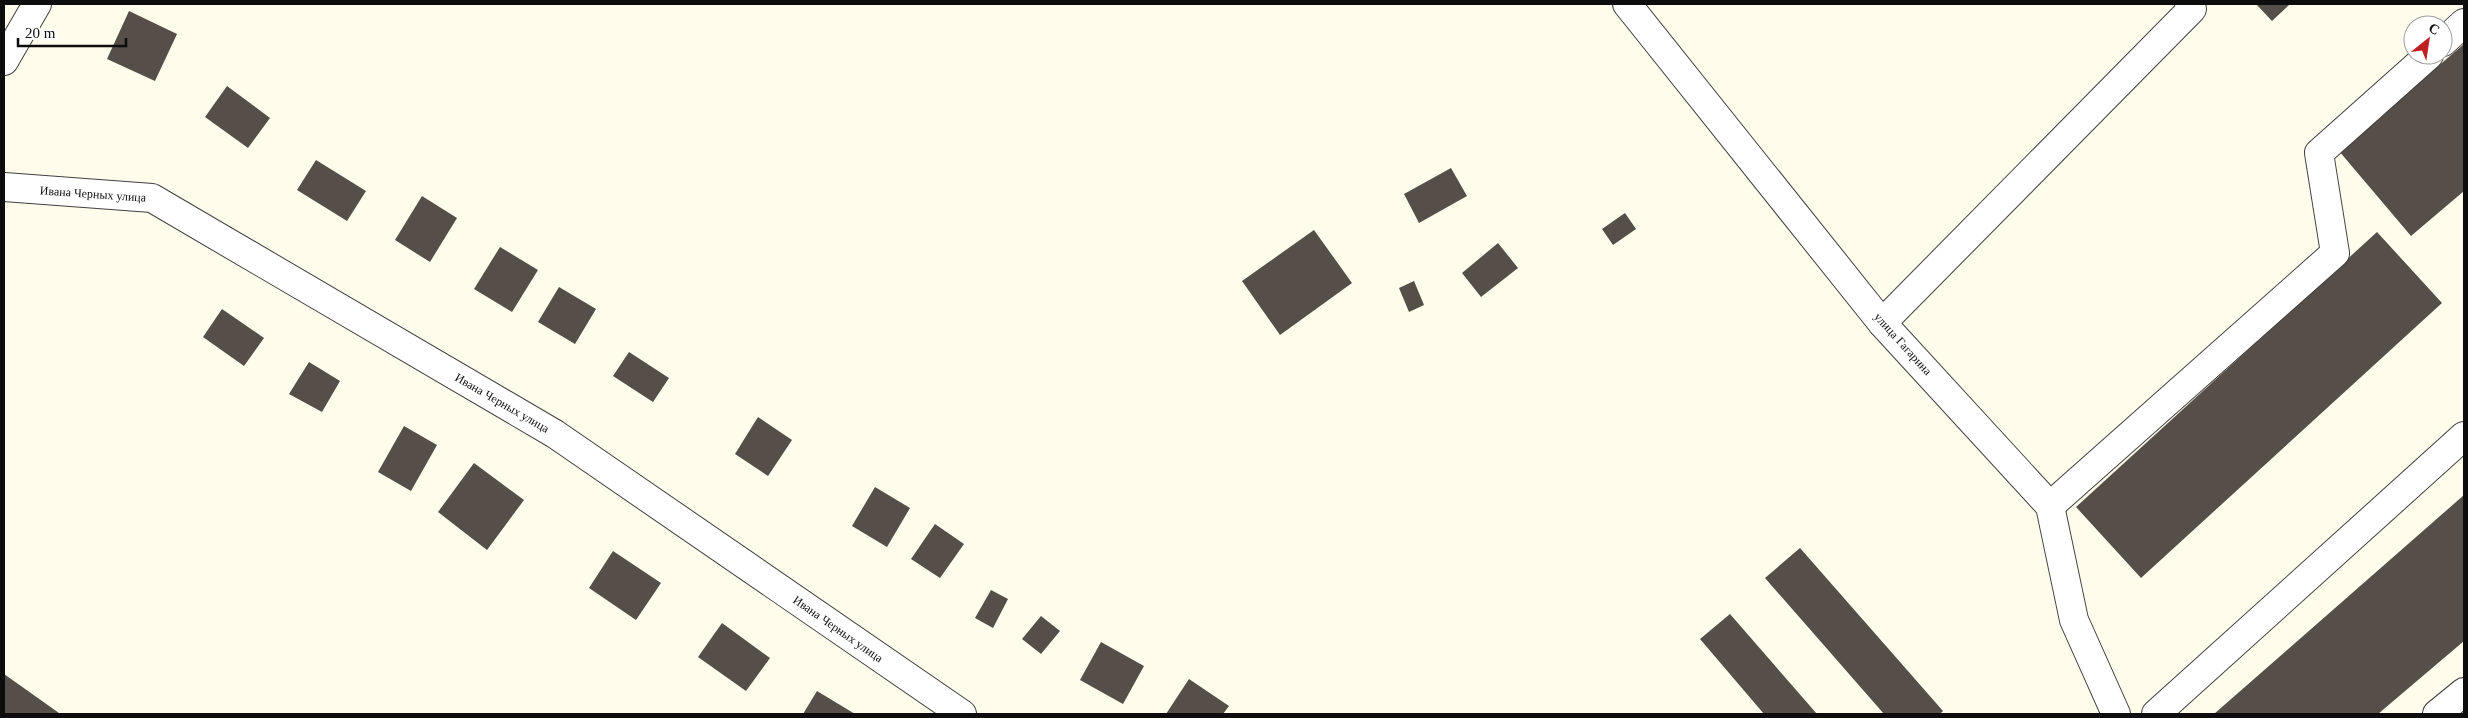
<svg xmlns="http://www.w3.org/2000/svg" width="2468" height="718" font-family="Georgia,serif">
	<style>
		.building { fill: #554e49 }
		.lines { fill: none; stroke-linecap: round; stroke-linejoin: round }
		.minor-casing { stroke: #404040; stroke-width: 30 }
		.minor { stroke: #fff; stroke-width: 28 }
		.labels { text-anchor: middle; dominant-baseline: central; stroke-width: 5; stroke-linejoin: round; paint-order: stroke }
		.street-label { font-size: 12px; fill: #0d0d0d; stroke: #fff }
	</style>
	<rect width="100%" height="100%" fill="#fffcec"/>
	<!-- building -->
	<g class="building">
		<polygon points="2256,4 2290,4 2272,21"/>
		<polygon points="129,11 177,34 155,81 107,59"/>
		<polygon points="2464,44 2464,191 2411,236 2339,151"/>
		<polygon points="227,86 270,118 248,148 205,117"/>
		<polygon points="316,160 366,191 347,221 297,190"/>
		<polygon points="1451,168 1467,196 1419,223 1404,194"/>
		<polygon points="422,196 457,218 430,262 395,240"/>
		<polygon points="1625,213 1636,229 1613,245 1602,229"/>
		<polygon points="1314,230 1352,283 1280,335 1242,281"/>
		<polygon points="2377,232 2442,303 2141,578 2076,507"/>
		<polygon points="1498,243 1518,268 1481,297 1462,273"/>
		<polygon points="500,247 538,270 512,312 474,289"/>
		<polygon points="1414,281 1424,305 1409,312 1399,288"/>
		<polygon points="559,287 596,309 575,344 538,322"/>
		<polygon points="222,309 264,338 244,366 203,337"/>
		<polygon points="629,352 669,378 653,402 613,376"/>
		<polygon points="309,362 340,381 322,412 289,394"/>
		<polygon points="758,417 792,440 768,476 735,454"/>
		<polygon points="404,426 437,445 411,491 378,472"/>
		<polygon points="474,463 524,500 487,550 438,512"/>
		<polygon points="875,487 910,508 887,547 852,526"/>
		<polygon points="2464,495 2464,641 2378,714 2214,714"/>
		<polygon points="935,524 964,544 940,578 911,559"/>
		<polygon points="1800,548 1943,711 1940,714 1884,714 1765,578"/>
		<polygon points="613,551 661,583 636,620 589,588"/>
		<polygon points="991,590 1008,599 993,628 975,618"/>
		<polygon points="1730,614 1817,714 1764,714 1700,639"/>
		<polygon points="1041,616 1060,631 1041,654 1022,639"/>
		<polygon points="722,623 770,658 746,691 698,657"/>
		<polygon points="1101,642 1144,666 1123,704 1080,680"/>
		<polygon points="4,674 59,713 58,714 4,714"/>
		<polygon points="1189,679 1229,706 1223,714 1166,714"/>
		<polygon points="817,691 855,714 803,714"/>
	</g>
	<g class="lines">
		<defs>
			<g id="minor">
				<polyline points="1627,4 1882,323 2050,506 2074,620 2116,714"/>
				<polyline points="2443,42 2464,23"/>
				<polyline points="4,61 37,4"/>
				<polyline points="4,187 152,198 555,434 962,714"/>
				<polyline points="1882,323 2192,9 2189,4"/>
				<polyline points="2050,506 2335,253 2319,153 2429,55"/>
				<polyline points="2156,714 2464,436"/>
				<polyline points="2437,714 2464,692"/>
			</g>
		</defs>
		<!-- minor casing -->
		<use href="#minor" class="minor-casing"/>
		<!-- minor -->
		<use href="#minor" class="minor"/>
	</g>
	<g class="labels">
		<!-- street labels -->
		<g class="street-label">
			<text transform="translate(93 194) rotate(4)">Ивана Черных улица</text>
			<text transform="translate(1903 344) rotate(48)">улица Гагарина</text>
			<text transform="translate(502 403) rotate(30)">Ивана Черных улица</text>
			<text transform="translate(838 629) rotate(35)">Ивана Черных улица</text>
		</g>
	</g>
	<!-- border -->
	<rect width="2468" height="718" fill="none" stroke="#0d0d0d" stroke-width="10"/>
	<!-- north arrow -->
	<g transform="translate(2428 40) rotate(30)"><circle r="24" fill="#ffffff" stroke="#9e9e9e"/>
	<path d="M0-4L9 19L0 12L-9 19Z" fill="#c12021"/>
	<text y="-8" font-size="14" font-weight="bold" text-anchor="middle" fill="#0d0d0d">С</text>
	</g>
	<!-- scale -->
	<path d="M18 38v8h108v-8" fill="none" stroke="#0d0d0d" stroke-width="2.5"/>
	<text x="25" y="38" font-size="15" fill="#0d0d0d" stroke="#ffffff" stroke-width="4" paint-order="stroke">20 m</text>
</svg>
